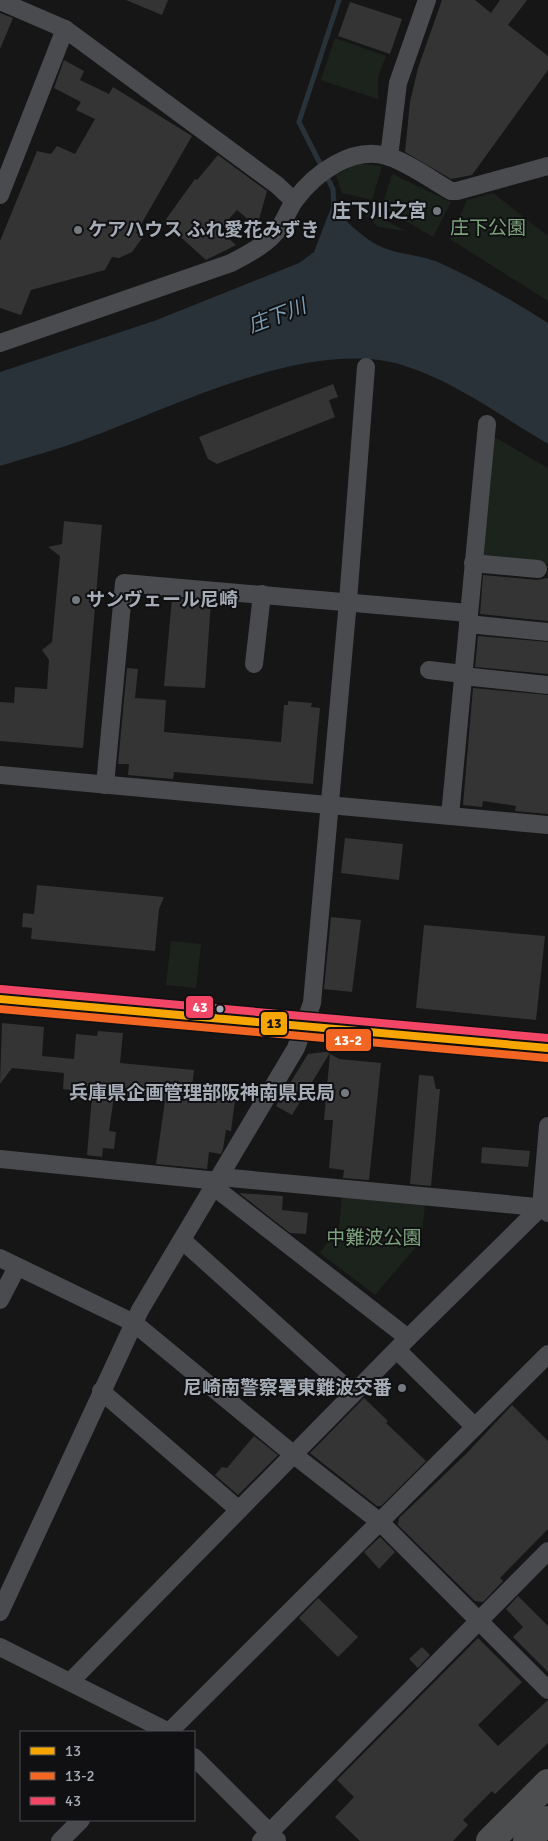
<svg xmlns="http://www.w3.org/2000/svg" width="548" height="1841" font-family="Signika,'Noto Sans JP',sans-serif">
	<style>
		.green { fill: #1c231c }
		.water { fill: #283238 }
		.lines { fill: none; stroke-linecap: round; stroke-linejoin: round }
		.stream { stroke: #283238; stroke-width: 5 }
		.building { fill: #343435 }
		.minor { stroke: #494b4f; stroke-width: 18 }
		.secondary { stroke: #484a4d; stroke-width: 25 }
		.trunk { stroke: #4c4e50; stroke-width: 28 }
		.bus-1-casing { stroke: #101012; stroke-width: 11 }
		.bus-2-casing { stroke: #101012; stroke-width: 11 }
		.bus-3-casing { stroke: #101012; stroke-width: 11 }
		.bus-1 { stroke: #f7a600; stroke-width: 8 }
		.bus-2 { stroke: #f26522; stroke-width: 8 }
		.bus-3 { stroke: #f34667; stroke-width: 8 }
		.poi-dot { fill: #74787f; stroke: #101012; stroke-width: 2 }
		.bus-dot { fill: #a6adb7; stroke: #101012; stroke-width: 2 }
		.labels { text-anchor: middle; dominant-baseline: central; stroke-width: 4; stroke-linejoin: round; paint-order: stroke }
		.poi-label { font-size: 19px; font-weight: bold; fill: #a6adb7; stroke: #101012; text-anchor: end }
		.park-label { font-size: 19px; fill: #7da37c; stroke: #101012 }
		.water-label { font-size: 20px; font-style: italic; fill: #7b9eb4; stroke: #101012 }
		.line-badge { stroke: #101012; stroke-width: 2 }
		.badge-label { font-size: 14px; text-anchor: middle; font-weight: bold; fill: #fff }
		.pale-badge-label { font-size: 14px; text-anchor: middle; font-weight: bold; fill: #111 }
	</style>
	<rect width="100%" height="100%" fill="#161616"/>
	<!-- green -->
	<g class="green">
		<polygon points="335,38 386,56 378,77 378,99 321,80"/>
		<polygon points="358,163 382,166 372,200 342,193 336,175"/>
		<polygon points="392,174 451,202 433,237 382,207"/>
		<polygon points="493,193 548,236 548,301 450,239 467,200"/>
		<polygon points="356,206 406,231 378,227"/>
		<polygon points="489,434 548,468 548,564 479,561"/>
		<polygon points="171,941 201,944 196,988 166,985"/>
		<polygon points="342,1197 425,1205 421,1241 375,1295 320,1253 339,1227"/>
	</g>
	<!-- water -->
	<path class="water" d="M332 205 339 207 338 213C352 226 366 241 384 248 402 255 422 255 440 263 478 280 513 301 548 323V444C502 417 453 380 402 365 308 337 172 408 83 440 56 450 28 457 0 466V372L154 321 299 263 314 252Z"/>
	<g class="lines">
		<!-- stream -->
		<polyline class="stream" points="334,212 333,189 299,122 339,0"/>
	</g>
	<!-- building -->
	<g class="building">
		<polygon points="126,0 168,0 162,15"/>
		<polygon points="442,0 475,0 491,13 500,0 527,0 508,25 548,56 548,70 472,175 451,179 405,152 410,102 418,68"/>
		<polygon points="350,2 402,19 390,54 338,36"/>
		<polygon points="0,13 13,18 0,49"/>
		<polygon points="64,60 84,71 80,80 109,94 113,87 192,136 136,233 143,237 132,252 119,258 112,257 105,270 31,290 21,315 0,308 0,241 37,151 51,154 57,146 75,154 95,119 76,110 81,102 54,88"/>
		<polygon points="218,155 267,191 257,227 237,210 219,230 236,245 206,260 164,222 195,179 197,180"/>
		<polygon points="333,384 338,397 329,400 335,417 217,464 208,459 199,437"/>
		<polygon points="64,521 102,525 83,748 0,741 0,702 14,703 15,687 47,689 49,660 42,650 52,642 60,556 48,547 62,544"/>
		<polygon points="483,575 537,580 548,578 548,621 480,614"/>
		<polygon points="172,598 211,601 205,688 164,686"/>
		<polygon points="478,636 548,642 548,674 475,667"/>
		<polygon points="127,668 138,669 135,698 166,700 164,732 281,742 284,705 288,705 288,701 312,703 311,707 320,708 313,784 174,772 173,779 128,775 129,764 118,764"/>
		<polygon points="473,688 548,695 548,814 515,811 516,806 483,801 482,807 463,805"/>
		<polygon points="345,838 403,844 399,880 341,873"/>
		<polygon points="37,885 164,897 159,909 155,951 31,939 32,928 22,927 23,913 34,914"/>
		<polygon points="331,917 361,920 352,992 324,989"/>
		<polygon points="424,925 545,936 536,1020 416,1008"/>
		<polygon points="2,1023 44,1027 42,1056 74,1059 76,1034 97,1036 98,1031 123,1033 120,1063 194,1070 191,1095 235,1100 231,1131 226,1130 223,1149 221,1154 209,1152 207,1169 156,1164 165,1101 114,1096 109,1131 116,1132 114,1149 103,1148 102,1157 87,1155 92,1096 88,1096 88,1092 63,1089 64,1073 12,1068 0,1084"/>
		<polygon points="331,1051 292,1115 276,1106 308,1054"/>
		<polygon points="330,1054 339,1059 381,1063 369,1180 343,1178 344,1170 329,1168 333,1120 324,1120"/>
		<polygon points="419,1075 433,1076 436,1089 440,1089 431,1186 410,1184"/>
		<polygon points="482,1147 530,1151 528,1167 481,1163"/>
		<polygon points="239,1193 283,1196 282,1210 308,1213 306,1234 290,1233"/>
		<polygon points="364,1398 388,1421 386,1423 426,1461 381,1506 377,1506 310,1453"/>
		<polygon points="512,1405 548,1441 548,1529 500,1578 503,1581 483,1602 475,1601 398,1525 399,1518 466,1454"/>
		<polygon points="254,1436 278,1455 238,1495 215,1475 222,1467 227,1468"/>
		<polygon points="380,1537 395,1552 379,1569 364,1552"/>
		<polygon points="518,1596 548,1626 548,1672 513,1637 523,1627 506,1609"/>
		<polygon points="318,1598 358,1637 338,1657 299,1618"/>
		<polygon points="478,1638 522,1682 478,1725 498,1746 548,1700 548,1743 495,1794 492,1791 463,1820 468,1825 453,1841 360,1841 335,1817 354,1797 337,1780"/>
		<polygon points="422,1647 430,1655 418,1668 409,1659"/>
	</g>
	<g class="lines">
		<!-- minor -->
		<g class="minor">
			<polyline points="0,1 65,29 277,185 294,201"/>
			<polyline points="389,157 398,83 427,0"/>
			<polyline points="0,195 65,29"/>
			<path d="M0 343 231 263C250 253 268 244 280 227 286 218 289 208 295 200 315 173 352 146 387 156 407 162 432 180 451 191H457L548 166"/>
			<polyline points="473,563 538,569"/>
			<polyline points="468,624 548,632"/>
			<polyline points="254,664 262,594"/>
			<polyline points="429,670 463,674"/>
			<polyline points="463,676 548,685"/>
			<polyline points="0,775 548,825"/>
			<polyline points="105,785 124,583 469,613"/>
			<polyline points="450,816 487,424"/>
			<polyline points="548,1126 541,1207 548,1213"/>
			<polyline points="0,1159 218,1181"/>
			<polyline points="220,1177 548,1208"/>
			<polyline points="214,1187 408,1338"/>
			<polyline points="182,1240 353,1394"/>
			<polyline points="0,1258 134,1323 294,1455 380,1522 548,1690"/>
			<polyline points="0,1300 17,1267"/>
			<polyline points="397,1350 475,1427"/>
			<polyline points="101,1391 239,1510"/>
			<polyline points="0,1612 140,1310 296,1048 312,1003 348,601 366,367"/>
			<polyline points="0,1647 169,1732 548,1354"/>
			<polyline points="71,1681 408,1338 541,1207"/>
			<polyline points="194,1757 277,1840"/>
			<polyline points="60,1841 81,1820"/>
			<polyline points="261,1841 548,1551"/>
		</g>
		<!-- secondary -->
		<polyline class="secondary" points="0,999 548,1048"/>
		<!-- trunk -->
		<g class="trunk">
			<polyline points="490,1841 548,1783"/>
			<polyline points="527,1841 548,1820"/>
		</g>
		<defs>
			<polyline id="bus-1" points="0,999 548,1048"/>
			<polyline id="bus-2" points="0,1009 547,1058"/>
			<polyline id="bus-3" points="1,989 548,1038"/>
		</defs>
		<!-- bus-1 casing -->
		<use href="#bus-1" class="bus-1-casing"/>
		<!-- bus-2 casing -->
		<use href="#bus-2" class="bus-2-casing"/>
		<!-- bus-3 casing -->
		<use href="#bus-3" class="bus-3-casing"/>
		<!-- bus-1 -->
		<use href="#bus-1" class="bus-1"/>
		<!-- bus-2 -->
		<use href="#bus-2" class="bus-2"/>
		<!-- bus-3 -->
		<use href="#bus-3" class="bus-3"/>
	</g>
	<!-- markers -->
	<g class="poi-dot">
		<circle cx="437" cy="211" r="5"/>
		<circle cx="78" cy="230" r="5"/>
		<circle cx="76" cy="600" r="5"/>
		<circle cx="345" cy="1093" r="5"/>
		<circle cx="402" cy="1388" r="5"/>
	</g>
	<circle class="bus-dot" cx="220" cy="1009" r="4.5"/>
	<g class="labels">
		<!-- poi labels -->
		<g class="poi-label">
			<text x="427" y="211">庄下川之宮</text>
			<text x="88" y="230" text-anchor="start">ケアハウス ふれ愛花みずき</text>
			<text x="86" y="600" text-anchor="start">サンヴェール尼崎</text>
			<text x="335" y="1093">兵庫県企画管理部阪神南県民局</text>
			<text x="392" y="1388">尼崎南警察署東難波交番</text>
		</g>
		<!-- park labels -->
		<g class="park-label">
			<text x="488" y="228">庄下公園</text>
			<text x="374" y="1238">中難波公園</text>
		</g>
		<!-- water labels -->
		<g class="water-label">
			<text transform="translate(277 316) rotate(-21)">庄下川</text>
		</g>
	</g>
	<g class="line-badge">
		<rect x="185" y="995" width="29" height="24" rx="5" fill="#f34667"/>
		<rect x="260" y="1011" width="28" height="25" rx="5" fill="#f7a600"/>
		<rect x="325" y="1028" width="47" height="24" rx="5" fill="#f26522"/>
	</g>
	<g class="badge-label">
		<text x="200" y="1012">43</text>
		<text x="348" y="1045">13-2</text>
	</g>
	<g class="pale-badge-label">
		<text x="274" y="1028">13</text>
	</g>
	<!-- legend -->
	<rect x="20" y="1731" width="175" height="90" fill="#101012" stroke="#4c4f54"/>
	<rect x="30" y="1747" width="25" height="8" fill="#f7a600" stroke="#4c4f54"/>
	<text x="65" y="1756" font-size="15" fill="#a6adb7">13</text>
	<rect x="30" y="1772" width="25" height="8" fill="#f26522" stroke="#4c4f54"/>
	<text x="65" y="1781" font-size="15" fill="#a6adb7">13-2</text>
	<rect x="30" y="1797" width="25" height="8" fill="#f34667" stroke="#4c4f54"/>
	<text x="65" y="1806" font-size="15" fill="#a6adb7">43</text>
</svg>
